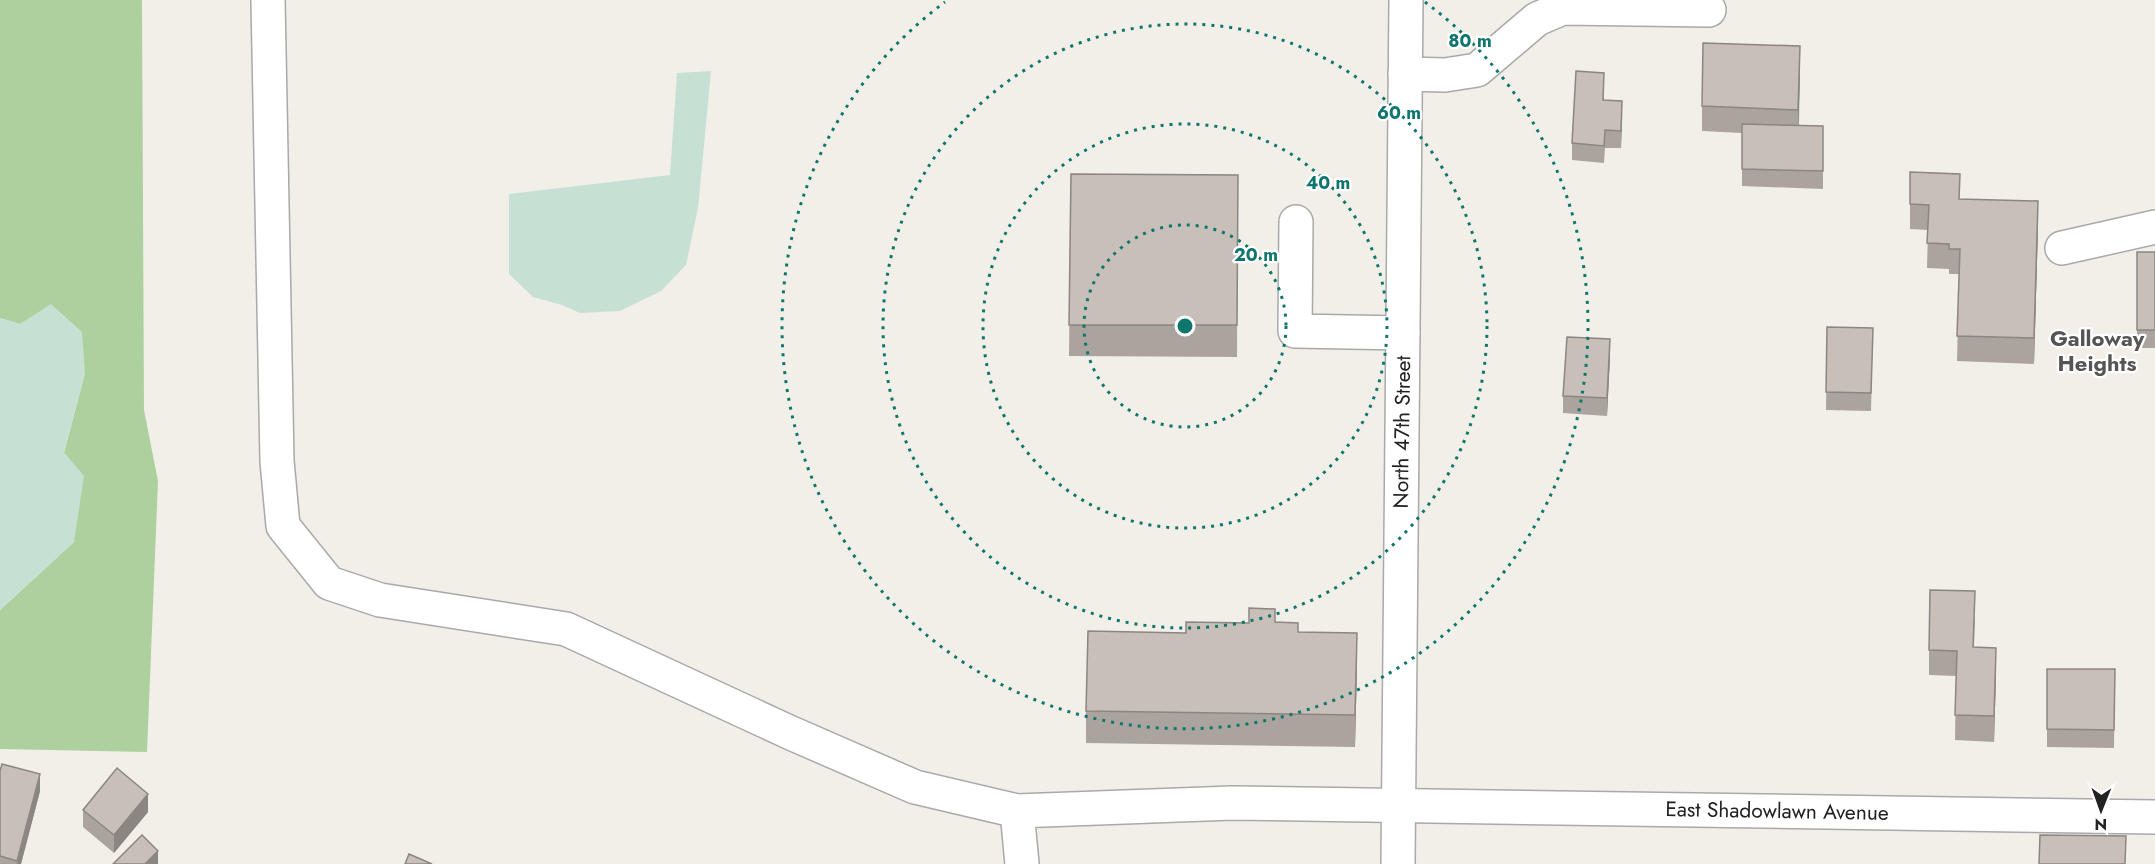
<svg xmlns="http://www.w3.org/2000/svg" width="2155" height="864" font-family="Jost,sans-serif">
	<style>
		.forest { fill: #add19e }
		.wetland { fill: #c6e0d4 }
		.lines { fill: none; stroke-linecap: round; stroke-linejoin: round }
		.minor-casing { stroke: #a9a9a9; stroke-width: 36 }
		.minor { stroke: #fff; stroke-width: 33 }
		.wall { fill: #aba49e }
		.shaded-wall { fill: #8b8681 }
		.building { fill: #c7bfb8; stroke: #8b8681; stroke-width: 1.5 }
		.ring { fill: none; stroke: #0f766e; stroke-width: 3; stroke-dasharray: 3 6 }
		.labels { text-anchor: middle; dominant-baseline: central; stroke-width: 4.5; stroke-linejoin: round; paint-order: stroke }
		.street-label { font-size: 21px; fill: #222; stroke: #fff }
		.neighbourhood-label { font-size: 22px; font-weight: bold; fill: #555; stroke: #fff }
		.centre { fill: #0f766e; stroke: #fff; stroke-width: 3 }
		.ring-label { font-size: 18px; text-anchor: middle; font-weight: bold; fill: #0f766e; stroke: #fff; stroke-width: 4.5; stroke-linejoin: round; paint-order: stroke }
	</style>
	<rect width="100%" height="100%" fill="#f2efe9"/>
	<!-- forest -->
	<polygon class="forest" points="0,0 142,0 144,410 158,481 147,752 0,749 0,610 74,542 64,453 85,373 20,324 0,318"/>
	<!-- wetland -->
	<g class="wetland">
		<polygon points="711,71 698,208 686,265 661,291 620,311 580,313 562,305 533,297 509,274 509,194 670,175 677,73"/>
		<polygon points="51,304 82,332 85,373 64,452 84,476 74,542 0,610 0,318 20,324"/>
	</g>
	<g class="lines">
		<defs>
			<g id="minor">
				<polyline points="268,0 277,461 283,526 329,583 380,600 566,629 791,733 915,787 1017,811"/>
				<polyline points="1405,74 1445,75 1477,70 1537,19 1563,8 1709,10"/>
				<polyline points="1296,222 1295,331 1403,333"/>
				<polyline points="2062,248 2155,227"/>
				<polyline points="1022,864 1017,811 1232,803 2155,817"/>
				<polyline points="1398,864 1406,0"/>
			</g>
		</defs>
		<!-- minor casing -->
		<use href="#minor" class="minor-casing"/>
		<!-- minor -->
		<use href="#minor" class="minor"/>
	</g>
	<!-- wall -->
	<g class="wall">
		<polygon points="1800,71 1799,126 1823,126 1823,189 1742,186 1742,133 1702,131 1702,106"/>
		<polygon points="1604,91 1604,100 1622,119 1621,148 1605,148 1604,163 1572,160 1572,143"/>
		<polygon points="1910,172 1960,199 2038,226 2034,364 1957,361 1959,274 1949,274 1949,269 1927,268 1928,230 1910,229"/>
		<polygon points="1071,174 1238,175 1237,357 1069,356"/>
		<rect x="2137" y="252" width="18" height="96"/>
		<polygon points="1827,327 1873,328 1871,411 1826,410"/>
		<polygon points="1610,357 1607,416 1563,413 1563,396"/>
		<polygon points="1975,617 1974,647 1996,673 1994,742 1955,740 1956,676 1929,675 1929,650"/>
		<polygon points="1275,622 1298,632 1357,665 1355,747 1086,743 1086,711 1186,633 1249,623"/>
		<polygon points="2047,669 2115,669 2114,748 2047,747"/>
		<polygon points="0,771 40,791 21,864 0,864"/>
		<polygon points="83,810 148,812 114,853 83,827"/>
	</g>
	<!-- shaded-wall -->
	<g class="shaded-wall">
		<polygon points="1800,46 1800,71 1798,135 1798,110"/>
		<polygon points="1622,101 1622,119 1621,148 1621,131"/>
		<polygon points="2038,201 2038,226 2034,364 2034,338"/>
		<polygon points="1610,339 1610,357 1607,416 1607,398"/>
		<polygon points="1357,633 1357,665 1355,747 1355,715"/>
		<polygon points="1996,648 1996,673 1994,742 1994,716"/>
		<polygon points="40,774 40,791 21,864 17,864"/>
		<polygon points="148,794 148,812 114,853 114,835"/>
		<polygon points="158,851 158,864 145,864"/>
	</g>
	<!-- building -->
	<g class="building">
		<polygon points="1703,43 1800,46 1798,110 1702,106"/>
		<polygon points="1576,71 1604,73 1603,100 1622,101 1621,131 1605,130 1604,146 1572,143"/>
		<polygon points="1742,124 1823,126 1823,171 1742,169"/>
		<polygon points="1910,172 1960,174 1959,199 2038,201 2034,338 1957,336 1960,249 1949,249 1949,244 1927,243 1929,205 1910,204"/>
		<polygon points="1071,174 1238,175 1237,325 1069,325"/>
		<rect x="2137" y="252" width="18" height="78"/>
		<polygon points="1827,327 1873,328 1871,393 1826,392"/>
		<polygon points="1567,337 1610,339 1607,398 1563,396"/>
		<polygon points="1930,590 1975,591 1973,647 1996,648 1994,716 1955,715 1957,651 1929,650"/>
		<polygon points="1249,608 1275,609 1275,622 1298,623 1298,632 1357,633 1355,715 1086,711 1088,631 1186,633 1186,622 1249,623"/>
		<polygon points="2047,669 2115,669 2114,730 2047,729"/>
		<polygon points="2,764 40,774 17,861 0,856 0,771"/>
		<polygon points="117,768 148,794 114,835 83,810"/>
		<polygon points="142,835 158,851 145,864 113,864"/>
		<polygon points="2040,835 2126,836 2125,864 2039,864"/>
		<polygon points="409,854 432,864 405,864"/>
	</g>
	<!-- distance rings -->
	<g class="ring">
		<circle cx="1185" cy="326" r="101"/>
		<circle cx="1185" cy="326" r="202"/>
		<circle cx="1185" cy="326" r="302"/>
		<path d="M1425 2A403 403 0 1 1 945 2"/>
	</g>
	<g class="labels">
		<!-- street labels -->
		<g class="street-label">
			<text transform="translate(1402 432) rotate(-89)">North 47th Street</text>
			<text transform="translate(1777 811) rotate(1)">East Shadowlawn Avenue</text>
		</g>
		<!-- neighbourhood labels -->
		<g class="neighbourhood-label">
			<text x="2097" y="338">Galloway<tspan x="2097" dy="25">Heights</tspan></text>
		</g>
	</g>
	<circle cx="1185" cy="326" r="9" class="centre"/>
	<g class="ring-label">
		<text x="1470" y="47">80 m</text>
		<text x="1399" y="119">60 m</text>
		<text x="1328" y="189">40 m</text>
		<text x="1256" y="261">20 m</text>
	</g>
	<!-- north arrow -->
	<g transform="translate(2101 810) rotate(181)" stroke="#ffffff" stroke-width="4.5" paint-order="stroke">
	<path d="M0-4.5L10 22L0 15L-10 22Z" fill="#222222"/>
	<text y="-9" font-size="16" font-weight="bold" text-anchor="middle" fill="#222222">N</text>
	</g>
</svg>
